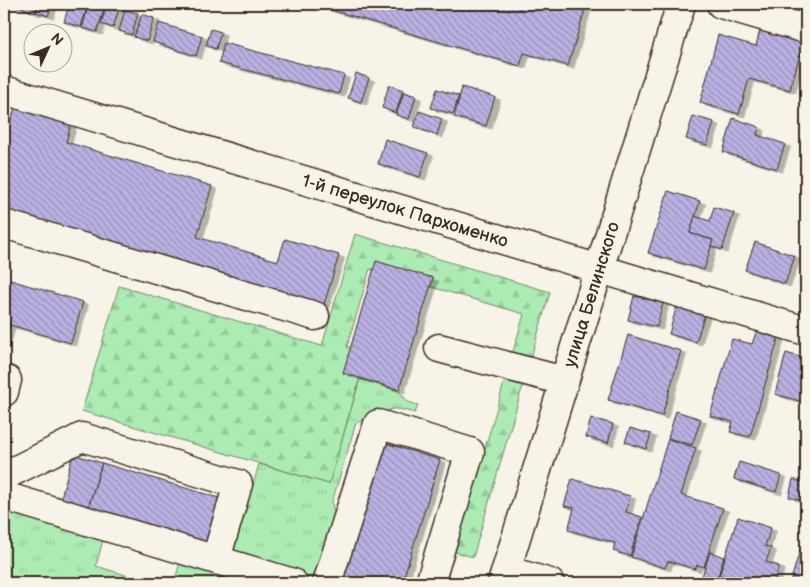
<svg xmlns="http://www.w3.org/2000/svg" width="810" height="587" font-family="'Balsamiq Sans',sans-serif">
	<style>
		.grass { fill: url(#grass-tufts); stroke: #748a68 }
		.forest { fill: url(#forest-firs); stroke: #748a68 }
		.building { fill: url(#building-back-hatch); stroke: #3b2a1e; filter: url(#shadow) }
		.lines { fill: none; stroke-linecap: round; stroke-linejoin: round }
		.minor-casing { stroke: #3b2a1e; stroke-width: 31 }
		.minor { stroke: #f7f3e8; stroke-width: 28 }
		.labels { text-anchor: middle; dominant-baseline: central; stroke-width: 5; stroke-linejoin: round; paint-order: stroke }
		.street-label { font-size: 18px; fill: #3b2a1e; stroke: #f7f3e8 }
	</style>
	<defs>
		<pattern id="grass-tufts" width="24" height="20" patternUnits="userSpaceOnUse" patternTransform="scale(1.25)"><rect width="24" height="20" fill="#acebb3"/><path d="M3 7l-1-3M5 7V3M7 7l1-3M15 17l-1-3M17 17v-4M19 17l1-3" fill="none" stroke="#95ca9a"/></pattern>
		<pattern id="forest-firs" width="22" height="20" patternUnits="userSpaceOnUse" patternTransform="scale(1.25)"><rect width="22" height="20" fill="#acebb3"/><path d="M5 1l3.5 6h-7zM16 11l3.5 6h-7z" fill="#95ca9a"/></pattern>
		<pattern id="building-back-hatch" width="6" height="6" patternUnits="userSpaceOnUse" patternTransform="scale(1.25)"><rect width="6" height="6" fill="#b9b1e2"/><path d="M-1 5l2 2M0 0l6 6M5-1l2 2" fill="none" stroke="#9890b7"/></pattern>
		<filter id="shadow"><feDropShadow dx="5.5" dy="3" stdDeviation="0" flood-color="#0004"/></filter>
	</defs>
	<rect width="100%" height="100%" fill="#f7f3e8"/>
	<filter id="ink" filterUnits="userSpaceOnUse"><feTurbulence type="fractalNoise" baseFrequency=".02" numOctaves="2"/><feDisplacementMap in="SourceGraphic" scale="10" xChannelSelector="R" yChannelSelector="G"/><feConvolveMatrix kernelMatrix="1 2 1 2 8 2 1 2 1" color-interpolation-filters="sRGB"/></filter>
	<g filter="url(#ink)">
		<!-- grass -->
		<g class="grass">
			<polygon points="360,379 399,391 408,402 418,405 415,413 399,409 392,409 356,423 332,502 337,526 320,581 233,554 259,464 329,484"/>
			<polygon points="4,509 104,536 96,566 129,576 126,583 4,583"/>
			<polygon points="181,559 259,583 174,583"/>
		</g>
		<!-- forest -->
		<polygon class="forest" points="355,234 550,292 473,557 455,552 524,314 370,269 347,347 367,353 329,484 82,411 119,286 322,346"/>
		<!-- building -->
		<g class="building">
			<polygon points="10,4 23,4 22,7"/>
			<polygon points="24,4 38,4 35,13 23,8"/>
			<polygon points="39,4 52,4 48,16 36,12"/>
			<polygon points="69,4 88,4 81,27 64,22"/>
			<polygon points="89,4 105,6 97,32 82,28"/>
			<polygon points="107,4 120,6 113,28 101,24"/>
			<polygon points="311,4 506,4 521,8 522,4 577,4 586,6 568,66 524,53 520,66"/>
			<polygon points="125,10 138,13 132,35 119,31"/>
			<polygon points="142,14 154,18 147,41 134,37"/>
			<polygon points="159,23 202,36 196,56 153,42"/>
			<polygon points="211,29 221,32 216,49 206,46"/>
			<polygon points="760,30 803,43 790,90 749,79 739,114 700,103 718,35 756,46"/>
			<polygon points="224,43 344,75 339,94 219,63"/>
			<polygon points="356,73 369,78 361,102 348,98"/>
			<polygon points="389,85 403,90 396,113 382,108"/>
			<polygon points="462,87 495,97 486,126 454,117"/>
			<polygon points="437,89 459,96 453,114 431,108"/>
			<polygon points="404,92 416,96 409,119 396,115"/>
			<polygon points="16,104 72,120 66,142 212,186 197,237 278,261 285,239 339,255 323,308 4,212 4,146"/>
			<polygon points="419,111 442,119 437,135 414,127"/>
			<polygon points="693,116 714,122 707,145 686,139"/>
			<polygon points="733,118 759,127 757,135 785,144 777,169 723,152"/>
			<polygon points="385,139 428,153 420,177 378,164"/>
			<polygon points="668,191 700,201 690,233 713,240 704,270 648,253"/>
			<polygon points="714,207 734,213 722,250 711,246 713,240 690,233 695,216 710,221"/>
			<polygon points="755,242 795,256 785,284 745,270"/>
			<polygon points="376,261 433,278 399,390 343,373"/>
			<polygon points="4,278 83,302 71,343 10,325 4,345"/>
			<polygon points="634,296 663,303 657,327 628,320"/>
			<polygon points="677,305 705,314 696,342 669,334"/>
			<polygon points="757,330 779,336 750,437 730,432 733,422 710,416 732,339 752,344"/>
			<polygon points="628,335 681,351 662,416 608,400"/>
			<polygon points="786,353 806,359 806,403 775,394"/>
			<polygon points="676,411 701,419 692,445 668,438"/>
			<polygon points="591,418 613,424 608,443 586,437"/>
			<polygon points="630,428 651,434 646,449 625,442"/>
			<polygon points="668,439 696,448 681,495 723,508 704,567 697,565 695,569 668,561 665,568 631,557"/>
			<polygon points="379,441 440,460 402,583 336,583"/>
			<polygon points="73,454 102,463 88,509 60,501"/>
			<polygon points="739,462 781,475 776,492 734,479"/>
			<polygon points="102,463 219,498 205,544 88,509"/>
			<polygon points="806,464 806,479 802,478"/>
			<polygon points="572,479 630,496 626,512 642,517 630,556 613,551 615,543 568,530 574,508 564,506"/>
			<polygon points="793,479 806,483 806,502 789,497"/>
			<polygon points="738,517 771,528 765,546 771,548 766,562 779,566 774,583 740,583 719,576"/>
			<polygon points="802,544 806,545 806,583 790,583"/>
			<polygon points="710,552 724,557 716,583 701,579"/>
		</g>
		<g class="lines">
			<defs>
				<g id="minor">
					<polyline points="721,4 806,29"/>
					<path id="s1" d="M4 90 806 331"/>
					<polyline points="4,224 315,316"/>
					<polyline points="439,348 564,381"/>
					<polyline points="4,392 7,380"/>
					<polyline points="4,476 82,437 238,484 216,559"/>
					<polyline points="4,496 293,583"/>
					<polyline points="506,570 550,583"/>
					<polyline points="327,583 378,424 470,452 430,583"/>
					<path id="s2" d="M502 583 681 4"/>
				</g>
			</defs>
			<!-- minor casing -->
			<use href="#minor" class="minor-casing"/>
			<!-- minor -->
			<use href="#minor" class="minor"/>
		</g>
	</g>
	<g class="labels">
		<!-- street labels -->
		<g class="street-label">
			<text stroke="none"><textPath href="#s1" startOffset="419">1-й переулок Пархоменко</textPath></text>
			<text stroke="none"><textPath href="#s2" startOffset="302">улица Белинского</textPath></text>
		</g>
	</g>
	<!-- margin -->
	<rect width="810" height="587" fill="none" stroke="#f7f3e8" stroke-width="20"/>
	<rect x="10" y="10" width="790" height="567" fill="none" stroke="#3b2a1e" stroke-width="2" filter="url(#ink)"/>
	<!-- north arrow -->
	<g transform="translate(48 48) rotate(46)"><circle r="24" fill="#f7f3e8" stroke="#aca397"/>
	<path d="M0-4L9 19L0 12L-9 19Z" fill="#3b2a1e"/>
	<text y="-8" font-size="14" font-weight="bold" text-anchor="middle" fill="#3b2a1e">N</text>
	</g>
</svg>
